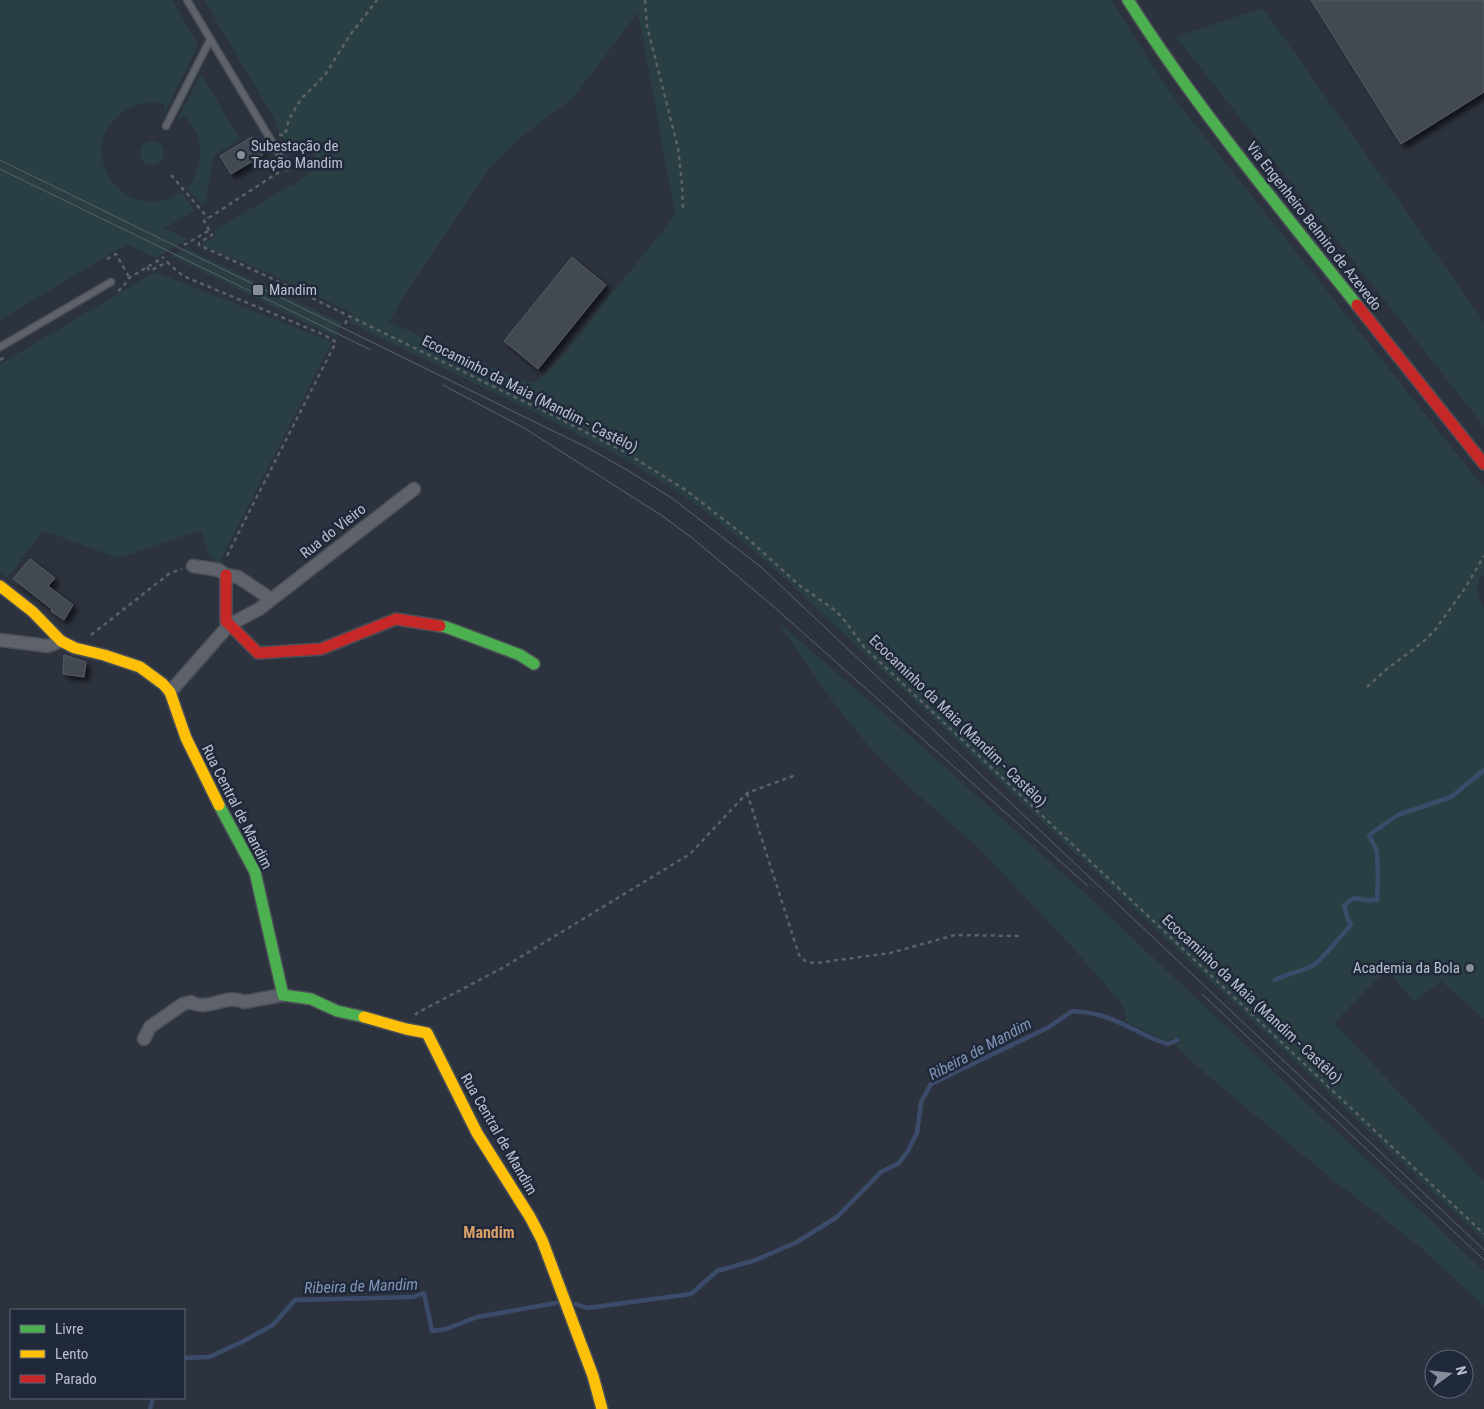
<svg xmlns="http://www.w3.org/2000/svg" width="1484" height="1409" font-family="'Roboto Condensed',sans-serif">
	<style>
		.green { fill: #2a3f44; fill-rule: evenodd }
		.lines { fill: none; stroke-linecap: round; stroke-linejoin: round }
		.stream { stroke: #3b4c6a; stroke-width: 4.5 }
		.building { fill: #434851; stroke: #565b65; filter: url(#shadow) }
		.lane-casing { stroke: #4a4e56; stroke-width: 9 }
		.street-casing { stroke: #4a4e56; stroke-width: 15 }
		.fast-casing { stroke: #4a4e56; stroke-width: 14 }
		.slow-casing { stroke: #4a4e56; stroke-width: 14 }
		.jam-casing { stroke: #4a4e56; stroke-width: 14 }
		.path { stroke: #5b6167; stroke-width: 2.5; stroke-dasharray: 4 4; stroke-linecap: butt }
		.lane { stroke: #5e626b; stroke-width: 6 }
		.street { stroke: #5e626b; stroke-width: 12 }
		.fast { stroke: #4caf50; stroke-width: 11 }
		.slow { stroke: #ffc107; stroke-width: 11 }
		.jam { stroke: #c62828; stroke-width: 11 }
		.tram { stroke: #5c6169; stroke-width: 1 }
		.poi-dot { fill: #888f9b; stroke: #20293a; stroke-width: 2 }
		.labels { text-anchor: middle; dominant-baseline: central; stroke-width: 5; stroke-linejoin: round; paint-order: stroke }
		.poi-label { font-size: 15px; fill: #b9c0cd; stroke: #20293a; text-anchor: start }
		.street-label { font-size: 15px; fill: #b9c0cd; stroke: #20293a }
		.water-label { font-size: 16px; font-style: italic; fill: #7f93b5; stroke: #20293a }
		.neighbourhood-label { font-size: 16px; font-weight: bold; fill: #da9f67; stroke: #20293a }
	</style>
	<defs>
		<filter id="shadow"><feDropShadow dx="4.5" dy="4.5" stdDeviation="2.5" flood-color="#0009"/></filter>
	</defs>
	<rect width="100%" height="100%" fill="#2d333e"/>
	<!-- green -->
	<g class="green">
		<path d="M0 0H172L198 45 163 116 165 105 163 104C149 101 135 104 123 112 70 150 125 229 182 192L195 211 164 228 188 239 156 258 127 244 0 320Z"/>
		<path d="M204 0H1111L1151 63 1180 106 1484 488V575L1481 576C1475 587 1476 598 1484 608V1019L1441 981 1414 1002 1387 969 1334 1023 1484 1182V1240L859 648C804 597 752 544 691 501 635 462 576 433 516 403 460 376 404 350 349 322L352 313 275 276 202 245 216 236 213 231 291 185H295L297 181 321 166 308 146C288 155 282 136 274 122L275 120ZM638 12 675 214C655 243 632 268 610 295 586 325 564 358 535 383L526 382 389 322 414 280 489 169 523 135 574 97Z"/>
		<polygon points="1263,8 1484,322 1484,426 1176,37"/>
		<path d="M201 74 240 139 214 155 204 206 187 188C206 166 205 135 183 115L176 123Z"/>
		<circle cx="152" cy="153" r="12"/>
		<polygon points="187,247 194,252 342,323 335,337 170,256"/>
		<polygon points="155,272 332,342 219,563 210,557 201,530 118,558 45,531 40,534 7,578 0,572 0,364"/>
		<polygon points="776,620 927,751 1088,896 1484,1271 1484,1306 1418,1245 1334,1181 1207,1075 1175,1045 1179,1042 1175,1038 1165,1041 1125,1021 1126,1016 1122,1004 1075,950 980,849 916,793 867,744 834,703"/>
	</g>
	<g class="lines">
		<!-- stream -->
		<g class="stream">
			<path d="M1275 980C1287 974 1302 971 1312 966 1323 960 1341 935 1351 925L1347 917 1344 905 1354 898 1365 900H1377L1378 877 1377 851 1369 835 1398 815 1451 797 1484 770"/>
			<path d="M576 1304 587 1308 691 1294 717 1271 756 1260 797 1242 837 1217 881 1172 899 1163 908 1151 917 1133 921 1102 931 1084 1049 1027 1072 1011C1081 1012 1091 1012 1099 1015 1124 1021 1144 1038 1168 1044L1177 1040"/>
			<polyline points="184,1358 209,1357 242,1342 273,1325 295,1300 413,1297 424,1293 432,1331 446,1329 477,1317 556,1303"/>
			<polyline points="150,1409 153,1398"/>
		</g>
	</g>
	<!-- building -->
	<g class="building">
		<polygon points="1311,0 1484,0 1484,92 1401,144"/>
		<polygon points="252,137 263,155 231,174 220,156"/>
		<polygon points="572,257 606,285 538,369 504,341"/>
		<polygon points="30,559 55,578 48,586 73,605 64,620 51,611 52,609 13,579"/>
		<polygon points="64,655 86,662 84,677 63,674"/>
	</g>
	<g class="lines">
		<defs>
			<g id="lane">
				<polyline points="187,0 287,167"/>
				<polyline points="166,126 210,40"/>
				<polyline points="0,347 111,282"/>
			</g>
			<g id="street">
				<polyline points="193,566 219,570 226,575 238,577 271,599"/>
				<polyline points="0,640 48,646 61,641"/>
				<polyline points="170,692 229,625 259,609 414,489"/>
				<path d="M144 1039 150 1027 183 1004 191 1002C207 1012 227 993 244 1002L283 995"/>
			</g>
			<g id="fast">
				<path d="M1128 0C1196 107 1278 206 1357 305"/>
				<polyline points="440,626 446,627 520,655 534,664"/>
				<polyline points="219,805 255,872 283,995 311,999 337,1011 364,1017"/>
			</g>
			<g id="slow">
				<polyline points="0,586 33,612 61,641 75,648 104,655 140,667 163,684 170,692 186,738 219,805"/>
				<polyline points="364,1017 406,1029 427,1033 477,1133 530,1217 542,1240 593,1376 602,1409"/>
			</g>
			<g id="jam">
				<polyline points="1357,305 1484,464"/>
				<polyline points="226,575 226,621 258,653 321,649 396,619 440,626"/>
			</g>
		</defs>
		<!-- lane casing -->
		<use href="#lane" class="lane-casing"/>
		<!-- street casing -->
		<use href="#street" class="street-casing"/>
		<!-- fast casing -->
		<use href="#fast" class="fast-casing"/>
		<!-- slow casing -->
		<use href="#slow" class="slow-casing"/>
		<!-- jam casing -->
		<use href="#jam" class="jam-casing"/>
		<!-- path -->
		<g class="path">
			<polyline points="645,0 647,26 678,148 682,184 683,208"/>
			<polyline points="279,135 285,135 289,119 301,99 325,75 350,35 377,0"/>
			<polyline points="279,172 204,221 212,235 199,243 199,245 273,279 556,417 623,451 687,491 745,536 799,585 836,611 845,621 864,647 1484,1234"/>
			<polyline points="171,175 208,218"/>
			<polyline points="184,245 210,230"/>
			<polyline points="107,259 116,254 129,277"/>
			<polyline points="147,267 150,271 167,262 183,276 322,334 336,342 245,520 226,558"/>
			<polyline points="118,291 123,287 129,278 164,257"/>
			<polyline points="345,324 349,316"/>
			<polyline points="0,360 5,357"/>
			<polyline points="91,635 170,573 182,569"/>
			<polyline points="1367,687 1387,669 1423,642 1435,630 1465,588 1484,556"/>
			<polyline points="747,793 799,955 806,962 816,963 890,953 955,935 1021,936"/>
			<polyline points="415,1015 417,1013 504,967 690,854 747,793 796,775"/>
		</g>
		<!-- lane -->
		<use href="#lane" class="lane"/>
		<!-- street -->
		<use href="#street" class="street"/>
		<!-- fast -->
		<use href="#fast" class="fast"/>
		<!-- slow -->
		<use href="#slow" class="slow"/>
		<!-- jam -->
		<use href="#jam" class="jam"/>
		<!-- tram -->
		<g class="tram">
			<polyline points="0,160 590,449 632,473 673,499 761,567 1484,1250"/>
			<polyline points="0,169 371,350"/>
			<polyline points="443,385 524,428 661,515 691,537 773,606 1088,886"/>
			<polyline points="1202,994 1484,1260"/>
		</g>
	</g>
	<!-- markers -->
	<g class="poi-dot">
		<circle cx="241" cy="155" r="5"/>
		<rect x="252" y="284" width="12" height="12" rx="2.5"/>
		<circle cx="1470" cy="968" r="5"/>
	</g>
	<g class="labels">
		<!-- poi labels -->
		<g class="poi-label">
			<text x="251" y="146">Subestação de<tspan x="251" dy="17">Tração Mandim</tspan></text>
			<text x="269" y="290">Mandim</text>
			<text x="1460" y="968" text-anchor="end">Academia da Bola</text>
		</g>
		<!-- street labels -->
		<g class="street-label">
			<text transform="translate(1314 226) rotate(52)">Via Engenheiro Belmiro de Azevedo</text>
			<text transform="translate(530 394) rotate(27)">Ecocaminho da Maia (Mandim - Castêlo)</text>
			<text transform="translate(333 531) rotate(-38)">Rua do Vieiro</text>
			<text transform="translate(958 721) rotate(44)">Ecocaminho da Maia (Mandim - Castêlo)</text>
			<text transform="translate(237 807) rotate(63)">Rua Central de Mandim</text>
			<text transform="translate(1252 999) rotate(43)">Ecocaminho da Maia (Mandim - Castêlo)</text>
			<text transform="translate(499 1134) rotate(60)">Rua Central de Mandim</text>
		</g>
		<!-- water labels -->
		<g class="water-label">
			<text transform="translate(980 1049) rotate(-28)">Ribeira de Mandim</text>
			<text transform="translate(361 1286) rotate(-2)">Ribeira de Mandim</text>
		</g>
		<!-- neighbourhood labels -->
		<g class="neighbourhood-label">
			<text x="489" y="1232">Mandim</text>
		</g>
	</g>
	<!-- legend -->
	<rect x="10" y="1309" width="175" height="90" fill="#20293a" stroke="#5d6575"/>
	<rect x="20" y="1325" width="25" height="8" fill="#4caf50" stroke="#5d6575"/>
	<text x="55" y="1334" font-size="15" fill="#b9c0cd">Livre</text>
	<rect x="20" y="1350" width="25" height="8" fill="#ffc107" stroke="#5d6575"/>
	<text x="55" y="1359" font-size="15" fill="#b9c0cd">Lento</text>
	<rect x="20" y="1375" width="25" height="8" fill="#c62828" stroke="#5d6575"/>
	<text x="55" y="1384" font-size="15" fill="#b9c0cd">Parado</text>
	<!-- north arrow -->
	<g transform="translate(1449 1374) rotate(75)"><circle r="24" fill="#20293a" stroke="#5d6575"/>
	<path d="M0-4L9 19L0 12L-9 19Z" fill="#888f9b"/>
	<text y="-8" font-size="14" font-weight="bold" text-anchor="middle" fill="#b9c0cd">N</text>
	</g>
</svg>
